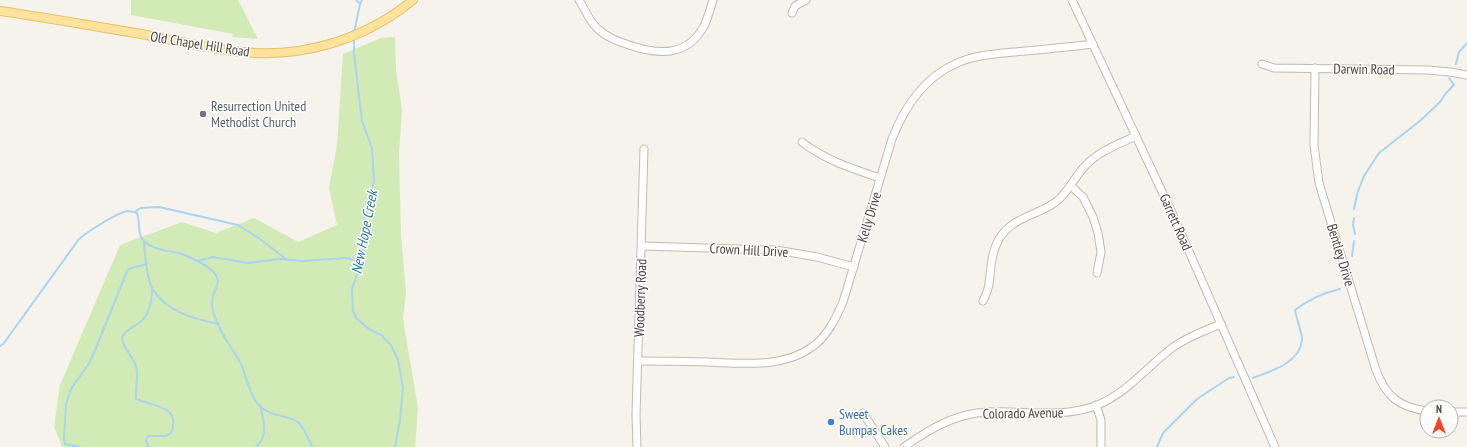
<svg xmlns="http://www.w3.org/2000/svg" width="1467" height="447" font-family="'PT Sans Narrow',sans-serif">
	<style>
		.green { fill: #d2eab5 }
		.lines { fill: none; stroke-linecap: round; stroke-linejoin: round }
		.stream { stroke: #a9d4f2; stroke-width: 2 }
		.minor-casing { stroke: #c2bbae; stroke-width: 9 }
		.major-casing { stroke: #e6c16a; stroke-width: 10 }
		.minor { stroke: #fff; stroke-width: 7 }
		.major { stroke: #ffe39c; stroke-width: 8 }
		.worship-dot { fill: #6b7280; stroke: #fff; stroke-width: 1.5 }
		.shop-dot { fill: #3f7fe0; stroke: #fff; stroke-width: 1.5 }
		.labels { text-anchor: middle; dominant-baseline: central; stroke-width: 3; stroke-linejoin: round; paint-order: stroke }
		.street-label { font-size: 14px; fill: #4b4439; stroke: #fff }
		.worship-label { font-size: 14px; fill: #5b616d; stroke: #fff; text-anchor: start }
		.shop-label { font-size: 14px; fill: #366cbe; stroke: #fff; text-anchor: start }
		.water-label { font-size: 15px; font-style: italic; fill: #2e7ab2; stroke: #fff }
	</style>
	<rect width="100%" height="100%" fill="#f6f3ec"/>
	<!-- green -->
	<g class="green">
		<polygon points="131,0 238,0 258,39 232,37 233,34 131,15"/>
		<polygon points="395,37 396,70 402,110 399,153 401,235 406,292 403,319 418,408 415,447 62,447 54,426 60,385 120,245 182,222 216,233 254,218 298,242 337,225 329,188 337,145 343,54 381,38"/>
	</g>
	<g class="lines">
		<!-- stream -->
		<g class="stream">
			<polyline points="356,0 360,4"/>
			<polyline points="354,33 360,4 362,0"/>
			<polyline points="354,38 354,53 362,121 372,148 374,182 367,203 363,231 363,256 352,289 353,311 357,319 369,329 381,335 391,345 398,360 403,387 400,420 395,447"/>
			<polyline points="1456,64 1459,52 1467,43"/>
			<polyline points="1354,209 1357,194 1364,176 1379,153 1421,120 1440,102 1446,93 1454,85 1449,78"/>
			<polyline points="134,212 141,208 159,207 238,225 260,239 286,259"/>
			<polyline points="1354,218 1353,225 1355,234"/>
			<path d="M144 242C145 255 146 276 152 288 166 312 194 319 219 324"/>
			<polyline points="1352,256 1354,241"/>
			<polyline points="197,261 213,257 248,263 281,259 302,261 347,258 355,260 360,265"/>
			<path d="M0 346 4 343 79 239C87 232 118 212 128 211 131 211 134 212 137 213 141 224 136 234 145 242 156 252 174 250 187 256 196 260 216 269 218 280 217 289 211 297 212 306 216 328 231 346 241 364 247 377 249 396 260 406 270 417 288 414 299 423 305 429 308 440 313 447"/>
			<path d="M1253 378C1271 371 1300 363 1302 340 1303 335 1296 318 1295 310 1309 299 1323 293 1340 289"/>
			<polyline points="80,447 65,444 64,439 66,404 71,389 88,365 94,353 128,269 147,264"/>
			<path d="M149 447 146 441 148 436H166L171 433C182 406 153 406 136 399 135 388 139 376 136 366 132 355 123 349 122 337 125 330 132 328 139 323 150 315 152 300 152 288"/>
			<path d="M256 447C268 436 264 423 261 408"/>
			<polyline points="1157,447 1163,433 1197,399 1229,378 1234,377"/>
		</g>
		<defs>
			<g id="minor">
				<path d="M579 0C585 9 589 21 597 28 607 38 620 42 632 46 660 55 688 56 704 26 708 18 710 9 713 0"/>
				<polyline points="1072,0 1173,215 1275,447"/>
				<polyline points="792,13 795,6 806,0"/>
				<polyline points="1262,64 1274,68 1428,70 1450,72 1467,75"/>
				<path d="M1315 68 1314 145 1319 183 1376 370C1386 397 1399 407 1427 411"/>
				<path d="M802 142C825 160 853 169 880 178"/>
				<polyline points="1071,186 1083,197 1093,217 1098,233 1101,252 1097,273"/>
				<polyline points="642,246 776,250 817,257 854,267"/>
				<path d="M983 301C986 295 988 290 989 284 991 269 991 253 999 239 1013 216 1038 216 1057 201 1069 191 1075 176 1086 165 1099 151 1119 144 1136 136"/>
				<path d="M638 361C661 361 683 361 706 362 740 363 782 369 812 347 827 337 836 318 843 302L892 139C904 108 924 78 955 64 973 55 995 54 1014 52 1041 50 1067 47 1093 44"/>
				<polyline points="1096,405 1101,420 1101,447"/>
				<polyline points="1451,412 1467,412"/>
				<polyline points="863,413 885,447"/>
				<polyline points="637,447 636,415 644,149"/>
				<path d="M904 447C927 431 949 417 977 413 1017 408 1056 420 1095 406 1125 395 1147 367 1172 348 1187 337 1204 331 1221 324"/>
			</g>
			<path id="major" d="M0 11C49 18 98 27 147 35 176 41 205 48 234 51 298 60 363 41 413 0"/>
		</defs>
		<!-- minor casing -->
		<use href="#minor" class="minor-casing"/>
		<!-- major casing -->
		<use href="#major" class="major-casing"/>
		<!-- minor -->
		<use href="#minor" class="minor"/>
		<!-- major -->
		<use href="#major" class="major"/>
	</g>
	<!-- markers -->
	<circle class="worship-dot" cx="203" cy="114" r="4"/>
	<circle class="shop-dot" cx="831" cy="422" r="4"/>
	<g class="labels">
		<!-- street labels -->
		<g class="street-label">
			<text transform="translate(200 44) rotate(9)">Old Chapel Hill Road</text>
			<text transform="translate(1364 69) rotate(1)">Darwin Road</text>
			<text transform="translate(869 217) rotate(-73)">Kelly Drive</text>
			<text transform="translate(1176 222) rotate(66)">Garrett Road</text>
			<text transform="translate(749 250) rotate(3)">Crown Hill Drive</text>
			<text transform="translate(1341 255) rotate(73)">Bentley Drive</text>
			<text transform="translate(640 298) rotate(-88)">Woodberry Road</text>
			<text transform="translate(1023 413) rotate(-1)">Colorado Avenue</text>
		</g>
		<!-- worship labels -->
		<g class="worship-label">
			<text x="211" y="106">Resurrection United<tspan x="211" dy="16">Methodist Church</tspan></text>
		</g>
		<!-- shop labels -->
		<g class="shop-label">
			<text x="839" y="414">Sweet<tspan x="839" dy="16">Bumpas Cakes</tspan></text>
		</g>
		<!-- water labels -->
		<g class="water-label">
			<text transform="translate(364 232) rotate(-79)">New Hope Creek</text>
		</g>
	</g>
	<!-- north arrow -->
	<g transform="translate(1439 419)"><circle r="19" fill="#ffffff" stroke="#b7b4b0"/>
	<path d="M0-3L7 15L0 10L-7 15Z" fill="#fc3f1d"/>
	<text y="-6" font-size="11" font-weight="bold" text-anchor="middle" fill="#4b4439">N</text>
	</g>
</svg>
